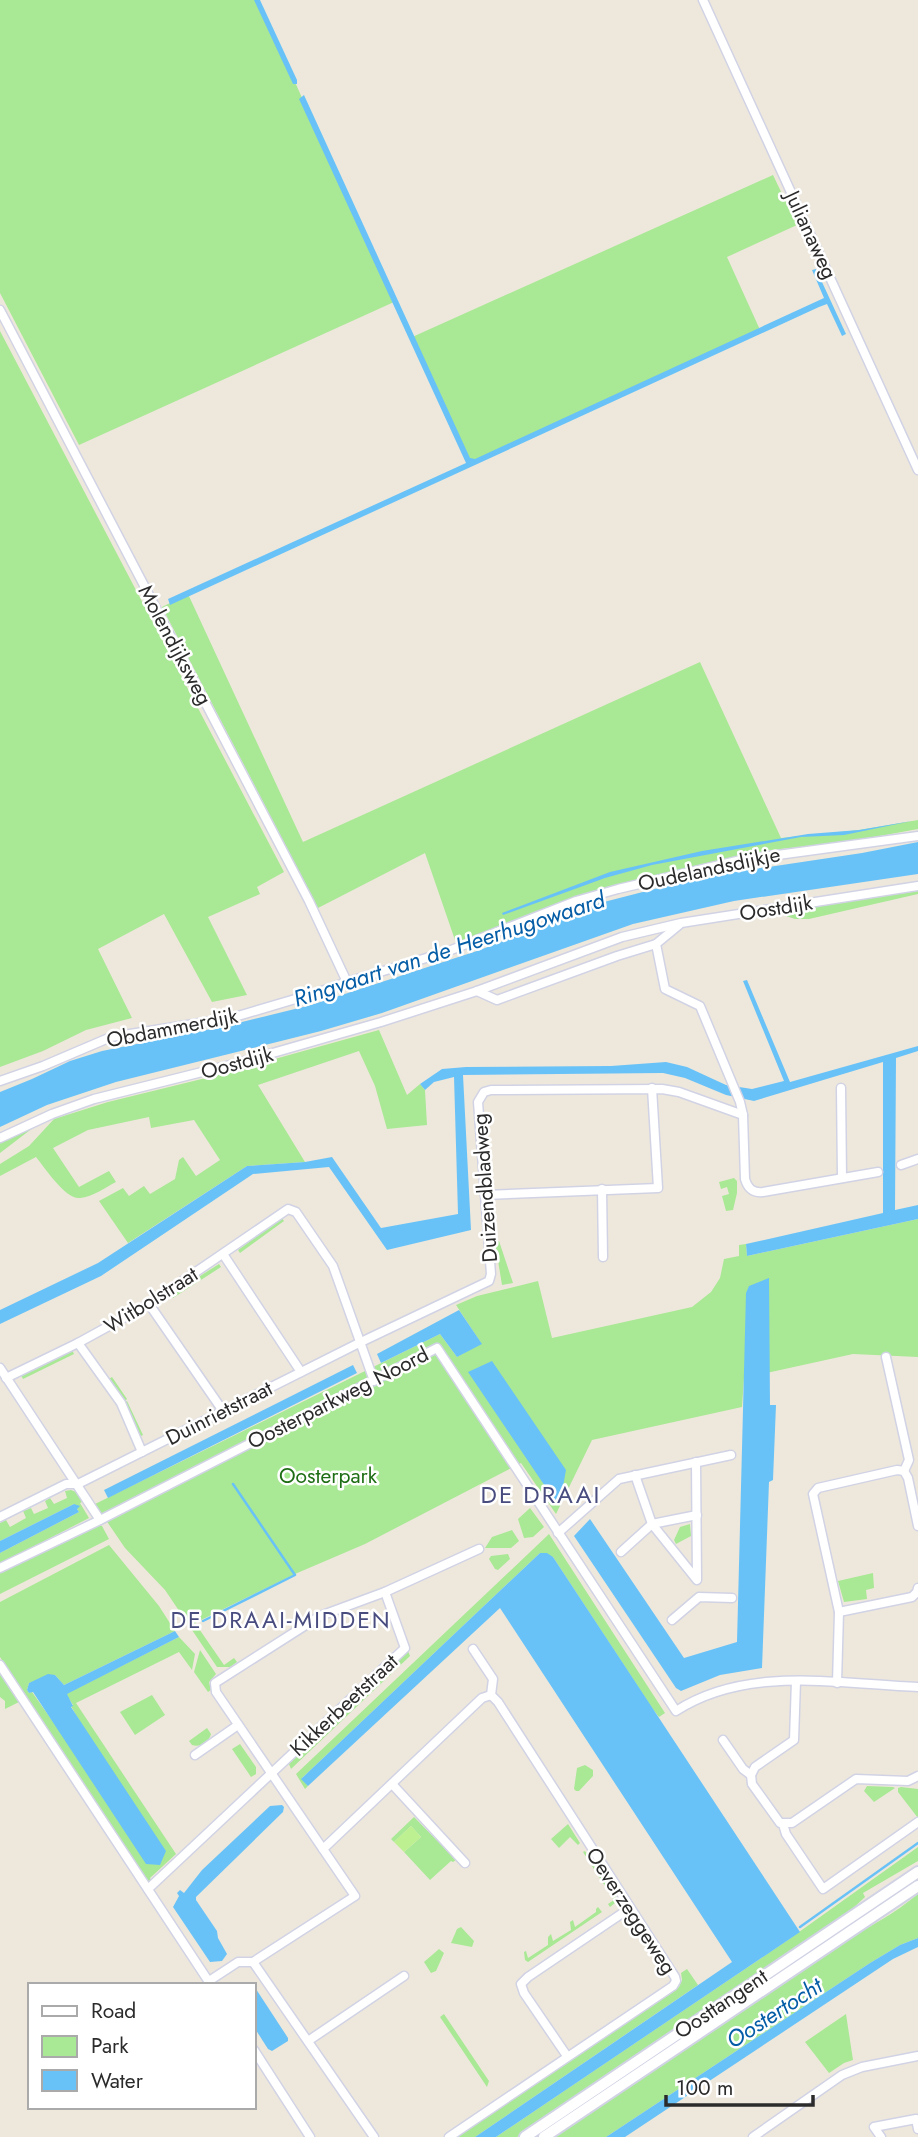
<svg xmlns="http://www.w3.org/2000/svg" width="918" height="2137" font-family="Jost,sans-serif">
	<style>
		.green { fill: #a9e895 }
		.pitch { fill: #bdf090 }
		.water { fill: #69c2f7 }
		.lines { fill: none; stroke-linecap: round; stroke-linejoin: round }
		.stream { stroke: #69c2f7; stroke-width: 2.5 }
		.street-casing { stroke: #d1d3e5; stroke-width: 11 }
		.secondary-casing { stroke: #d1d3e5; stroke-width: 14 }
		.street { stroke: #fff; stroke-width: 8 }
		.secondary { stroke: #fff; stroke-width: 10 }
		.labels { text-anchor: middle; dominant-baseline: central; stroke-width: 5; stroke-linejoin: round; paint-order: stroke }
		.street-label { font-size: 21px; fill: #2b2b2b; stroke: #fff }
		.park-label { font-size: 21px; fill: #1e6e15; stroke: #fff }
		.water-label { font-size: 23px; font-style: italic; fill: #045da6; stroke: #fff }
		.neighbourhood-label { font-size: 23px; letter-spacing: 2px; fill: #484c7f; stroke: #fff }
		.quarter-label { font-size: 24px; letter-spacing: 2px; fill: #484c7f; stroke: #fff }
	</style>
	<rect width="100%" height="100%" fill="#eee8dc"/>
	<!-- green -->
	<g class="green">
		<polygon points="0,0 258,0 394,302 79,445 0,293"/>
		<polygon points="773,175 797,225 727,257 761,332 470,465 410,338"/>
		<polygon points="0,331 284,872 257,887 260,894 208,917 247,995 212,1002 164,914 98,949 132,1018 86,1030 43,1051 0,1067"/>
		<polygon points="188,594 303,842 700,662 781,838 859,830 918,820 918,829 842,843 770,850 694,867 591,893 456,943 425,853 318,908 162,607"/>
		<polygon points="918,891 918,894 809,919 795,919 774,912"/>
		<path d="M379 1030 407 1095 420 1084 425 1090 427 1125 387 1129 375 1086 359 1051 258 1085 305 1162 247 1166 128 1243 99 1201 123 1188 129 1196 144 1186 150 1194 175 1179 179 1160 183 1157 196 1176 220 1160 194 1120 151 1128 149 1117 88 1130 53 1148 79 1187 109 1171 116 1182C106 1187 93 1197 80 1198 66 1200 45 1168 36 1157L0 1176V1164L29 1146 54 1119 108 1102 214 1076Z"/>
		<polygon points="38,1124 0,1153 0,1142"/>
		<polygon points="734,1178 737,1181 737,1193 733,1210 726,1211 722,1196 729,1194 727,1187 721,1189 719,1182"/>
		<polygon points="282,1218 284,1221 240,1253 238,1250"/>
		<polygon points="918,1219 918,1357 853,1354 744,1378 742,1407 592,1440 556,1514 521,1463 365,1544 295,1574 195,1623 224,1665 234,1658 237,1662 230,1667 217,1667 165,1590 125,1548 95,1504 440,1334 457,1357 481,1343 456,1305 477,1296 538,1281 552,1338 692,1307 711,1292 720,1278 724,1259 739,1256 739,1245 746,1244 747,1256"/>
		<polygon points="499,1241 513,1283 502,1285 495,1242"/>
		<polygon points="219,1264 221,1267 173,1298 170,1295"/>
		<polygon points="72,1350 74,1354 23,1379 21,1375"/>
		<polygon points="112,1377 127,1399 124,1402 127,1401 143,1435 139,1437 109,1379"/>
		<polygon points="71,1490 76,1492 82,1502 80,1503 89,1518 0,1564 0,1553 79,1512 74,1504 0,1541 0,1523 6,1520 10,1527 26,1518 23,1511 31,1508 34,1514 48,1508 45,1501 50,1498 54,1504 67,1498 65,1491"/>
		<polygon points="530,1508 544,1527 533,1537 524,1538 518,1519"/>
		<polygon points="690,1524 691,1536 676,1544 674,1540 680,1527"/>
		<polygon points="98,1525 102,1526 109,1539 0,1594 0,1573"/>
		<polygon points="512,1530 519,1541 511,1548 485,1548 492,1537"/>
		<polygon points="549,1534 665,1713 659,1717 652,1708 553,1557 540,1553 302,1778 308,1786 305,1789 296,1774"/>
		<polygon points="109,1545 159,1606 175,1631 64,1685 55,1675 29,1683 27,1690 29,1693 32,1692 153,1864 158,1863 71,1706 73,1705 66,1694 179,1637 195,1654 192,1670 179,1652 76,1703 176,1854 150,1878 152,1881 148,1882 0,1657 0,1602"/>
		<polygon points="508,1554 510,1559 498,1570 495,1569 489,1559 491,1556"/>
		<polygon points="873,1573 874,1588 866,1590 867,1599 844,1602 838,1581"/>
		<polygon points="200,1650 216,1674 209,1682 211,1690 208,1692 194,1672"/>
		<polygon points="408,1651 410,1656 291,1769 289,1764"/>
		<polygon points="0,1673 19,1702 5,1709 5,1701 0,1697"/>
		<polygon points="152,1695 165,1715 135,1735 120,1712"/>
		<path d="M207 1728 211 1734C209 1742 200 1748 192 1745L189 1741Z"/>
		<polygon points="240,1744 256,1767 256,1774 251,1777 232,1749"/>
		<polygon points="585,1765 593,1770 593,1776 579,1791 576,1791 574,1789 577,1768"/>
		<polygon points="867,1786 893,1787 895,1788 874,1802 864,1791"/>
		<polygon points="901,1787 918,1789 918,1818 898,1792 898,1788"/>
		<polygon points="414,1817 456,1860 453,1862 451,1861 430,1880 404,1852 421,1837 411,1826 394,1842 391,1839"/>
		<polygon points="568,1824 580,1843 578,1845 570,1837 559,1848 551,1839"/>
		<polygon points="918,1847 918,1861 863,1893 865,1897 847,1914 517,2137 496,2137 785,1942"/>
		<polygon points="585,1851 616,1897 615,1903 610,1907 608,1904 614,1900 583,1852"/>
		<path d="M918 1894V1938L900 1945 870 1963 606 2137H552L846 1939C872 1926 895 1913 918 1894Z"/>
		<polygon points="598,1907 602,1912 528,1962 525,1960 524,1952 526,1951 528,1958 548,1945 548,1937 551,1934 553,1941 571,1930 570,1922 573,1920 575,1927 596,1912 596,1909"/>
		<polygon points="461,1927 474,1941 472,1947 451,1943 457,1929"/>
		<polygon points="439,1949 444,1953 436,1971 431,1973 424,1962"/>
		<polygon points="687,1969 698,1985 475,2137 457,2137 679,1987 682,1980 681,1973"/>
		<polygon points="444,2014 489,2081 487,2087 440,2017"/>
		<polygon points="846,2014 853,2060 844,2063 829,2073 805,2042"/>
	</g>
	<!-- pitch -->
	<polygon class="pitch" points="411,1826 421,1837 404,1852 394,1842"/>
	<!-- water -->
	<g class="water">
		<polygon points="254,0 260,0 297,80 297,84 293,84"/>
		<polygon points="304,95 470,458 475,459 824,298 812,270 816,269 846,334 842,336 827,304 819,307 170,605 168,599 466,463 299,99"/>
		<polygon points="912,821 844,835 801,837 652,865 605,878 503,915 502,913 610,872 702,851 808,834 859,830"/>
		<polygon points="918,842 918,874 734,901 633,924 382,1013 321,1031 116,1082 47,1105 0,1127 0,1092 32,1079 70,1061 102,1051 226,1026 311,1005 480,950 600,903 701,877 862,853"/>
		<polygon points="747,980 790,1082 918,1046 918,1051 896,1058 895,1210 918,1205 918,1219 747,1256 746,1244 883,1213 883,1062 754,1101 726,1095 685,1078 663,1073 463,1075 471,1230 387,1250 329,1167 253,1174 101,1276 0,1324 0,1310 98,1263 247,1166 305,1162 332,1157 381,1228 458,1214 454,1077 434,1082 425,1090 420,1084 442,1069 466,1067 611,1066 666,1062 687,1067 726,1085 752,1089 784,1081 743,981"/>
		<polygon points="769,1278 770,1405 776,1405 773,1480 769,1482 762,1668 720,1675 681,1691 676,1688 574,1536 590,1519 684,1658 737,1642 746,1293 749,1286"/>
		<polygon points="459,1310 482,1344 457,1357 440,1334 381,1363 377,1354"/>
		<polygon points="492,1361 566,1470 562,1492 555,1501 468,1372"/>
		<polygon points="353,1365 357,1373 108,1498 104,1490"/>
		<polygon points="74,1504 80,1506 77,1509 79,1512 0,1553 0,1541"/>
		<polygon points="540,1553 547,1553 553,1557 800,1932 496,2137 475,2137 732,1962 500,1608 308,1786 301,1779"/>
		<polygon points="175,1631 179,1637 67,1694 73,1706 71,1707 166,1851 160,1865 146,1864 33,1692 29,1693 27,1690 29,1683 48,1674 55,1675 64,1685"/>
		<polygon points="282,1805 284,1807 283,1812 196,1897 196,1900 217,1931 218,1938 227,1954 222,1961 210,1962 173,1907 179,1896 177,1893 180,1890 184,1893 202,1870 270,1806"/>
		<polygon points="918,1938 918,1947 893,1959 625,2137 606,2137 870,1963 900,1945"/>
		<polygon points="254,1986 288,2038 288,2041 272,2051 268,2049 254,2027"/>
	</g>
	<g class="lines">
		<!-- stream -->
		<g class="stream">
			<polyline points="203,1621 295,1575 233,1484"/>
			<polyline points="800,1927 918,1843"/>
		</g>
		<defs>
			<g id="street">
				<polyline points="703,0 918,470"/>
				<polyline points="0,310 309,901 347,982"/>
				<path d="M679 925 656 944 665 989 700 1006 740 1102 743 1115 745 1179C748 1189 753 1193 763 1192L878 1172"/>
				<polyline points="477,991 497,1000 617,956 656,944"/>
				<polyline points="0,1081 43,1066 111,1037 231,1018 319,992 347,982 446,952 576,901 618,889 741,860 918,836"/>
				<polyline points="841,1088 842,1178"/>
				<polyline points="0,1138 52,1114 94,1099 234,1064 381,1022 477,991 622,937 681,923 918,886"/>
				<polyline points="901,1165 918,1159"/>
				<polyline points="602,1189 603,1257"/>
				<polyline points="485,1195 658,1188 652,1088"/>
				<polyline points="223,1254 301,1372"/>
				<polyline points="149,1304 223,1411"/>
				<polyline points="78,1343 121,1403 142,1452"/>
				<polyline points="886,1357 909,1460 904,1471"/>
				<polyline points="0,1368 100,1520"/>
				<polyline points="6,1378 78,1343 149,1304 288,1209 296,1212 333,1266 374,1381"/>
				<polyline points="635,1475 652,1524 697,1580 696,1462"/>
				<polyline points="0,1517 66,1484 78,1484 361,1342 489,1281 491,1274 478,1102 484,1092 491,1090 662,1089 679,1092 743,1115"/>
				<polyline points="558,1533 619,1479 731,1455"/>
				<polyline points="621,1552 652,1524 697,1515"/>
				<path d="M0 1568 100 1520 437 1348 676 1711C747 1665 838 1684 918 1687"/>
				<polyline points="839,1612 912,1597 917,1592 918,1588"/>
				<polyline points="672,1620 699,1597 732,1598"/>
				<polyline points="473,1649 493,1679 491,1695"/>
				<polyline points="0,1665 211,1985"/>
				<polyline points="796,1681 794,1740 755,1767 751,1775 752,1784 780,1823 792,1823 856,1779 908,1781 918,1776"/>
				<polyline points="837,1683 839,1612 813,1494 818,1488 897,1470 904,1471 908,1478 918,1526"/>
				<polyline points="723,1740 743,1769 751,1775"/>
				<polyline points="195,1755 238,1725"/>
				<polyline points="392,1784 465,1863"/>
				<polyline points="783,1824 786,1834 823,1889 918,1822"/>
				<polyline points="323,1849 482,1698 491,1695 498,1702 675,1977 676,1981 673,1986 449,2137"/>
				<polyline points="148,1889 405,1648 385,1592"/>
				<polyline points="253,1962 355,1896 216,1692 215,1683 320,1616 385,1592 479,1549"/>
				<polyline points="209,1981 238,1962 253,1962 374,2137"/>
				<polyline points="308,2041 404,1976"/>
				<polyline points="254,2050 310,2137"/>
				<polyline points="567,2056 524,1993 521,1984 528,1977 630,1908"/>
				<polyline points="753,2137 842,2075 862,2067 918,2056"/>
				<polyline points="881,2137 874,2127 916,2119 918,2129"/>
			</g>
			<g id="secondary">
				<polyline points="525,2137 918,1872"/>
				<polyline points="544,2137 918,1886"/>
			</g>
		</defs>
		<!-- street casing -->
		<use href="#street" class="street-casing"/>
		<!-- secondary casing -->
		<use href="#secondary" class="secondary-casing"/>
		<!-- street -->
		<use href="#street" class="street"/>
		<!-- secondary -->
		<use href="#secondary" class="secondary"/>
	</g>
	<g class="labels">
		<!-- street labels -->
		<g class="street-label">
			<text transform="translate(811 235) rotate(65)">Julianaweg</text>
			<text transform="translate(175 645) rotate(62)">Molendijksweg</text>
			<text transform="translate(709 869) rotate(-12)">Oudelandsdijkje</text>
			<text transform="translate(776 908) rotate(-9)">Oostdijk</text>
			<text transform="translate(172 1028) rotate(-11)">Obdammerdijk</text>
			<text transform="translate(237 1063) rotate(-15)">Oostdijk</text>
			<text transform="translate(485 1188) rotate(-94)">Duizendbladweg</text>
			<text transform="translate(151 1300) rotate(-32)">Witbolstraat</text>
			<text transform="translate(338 1398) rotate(-27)">Oosterparkweg Noord</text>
			<text transform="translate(219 1413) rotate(-27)">Duinrietstraat</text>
			<text transform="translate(344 1705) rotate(-43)">Kikkerbeetstraat</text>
			<text transform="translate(631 1911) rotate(57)">Oeverzeggeweg</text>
			<text transform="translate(721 2004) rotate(-34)">Oosttangent</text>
		</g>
		<!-- park labels -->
		<g class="park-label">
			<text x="328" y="1476">Oosterpark</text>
		</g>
		<!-- water labels -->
		<g class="water-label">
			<text transform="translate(449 949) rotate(-18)">Ringvaart van de Heerhugowaard</text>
			<text transform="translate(774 2013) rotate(-33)">Oostertocht</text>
		</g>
		<!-- neighbourhood labels -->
		<g class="neighbourhood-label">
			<text x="281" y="1620">DE DRAAI-MIDDEN</text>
		</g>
		<!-- quarter labels -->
		<g class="quarter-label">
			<text x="541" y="1494">DE DRAAI</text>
		</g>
	</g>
	<!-- legend -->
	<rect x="28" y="1983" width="228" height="126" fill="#ffffff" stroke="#aaaaaa" stroke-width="2"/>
	<rect x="42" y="2006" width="35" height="10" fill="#ffffff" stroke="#aaaaaa" stroke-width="2"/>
	<text x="91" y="2018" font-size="21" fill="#2b2b2b">Road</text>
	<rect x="42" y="2036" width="35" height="21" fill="#a9e895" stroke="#aaaaaa" stroke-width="2"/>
	<text x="91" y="2053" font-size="21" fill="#2b2b2b">Park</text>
	<rect x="42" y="2070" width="35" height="21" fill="#69c2f7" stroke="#aaaaaa" stroke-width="2"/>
	<text x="91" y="2088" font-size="21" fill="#2b2b2b">Water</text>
	<!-- scale -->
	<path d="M666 2095v10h147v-10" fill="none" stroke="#2b2b2b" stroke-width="3.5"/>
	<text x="676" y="2095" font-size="21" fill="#2b2b2b" stroke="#ffffff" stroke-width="5" paint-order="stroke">100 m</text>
</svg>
